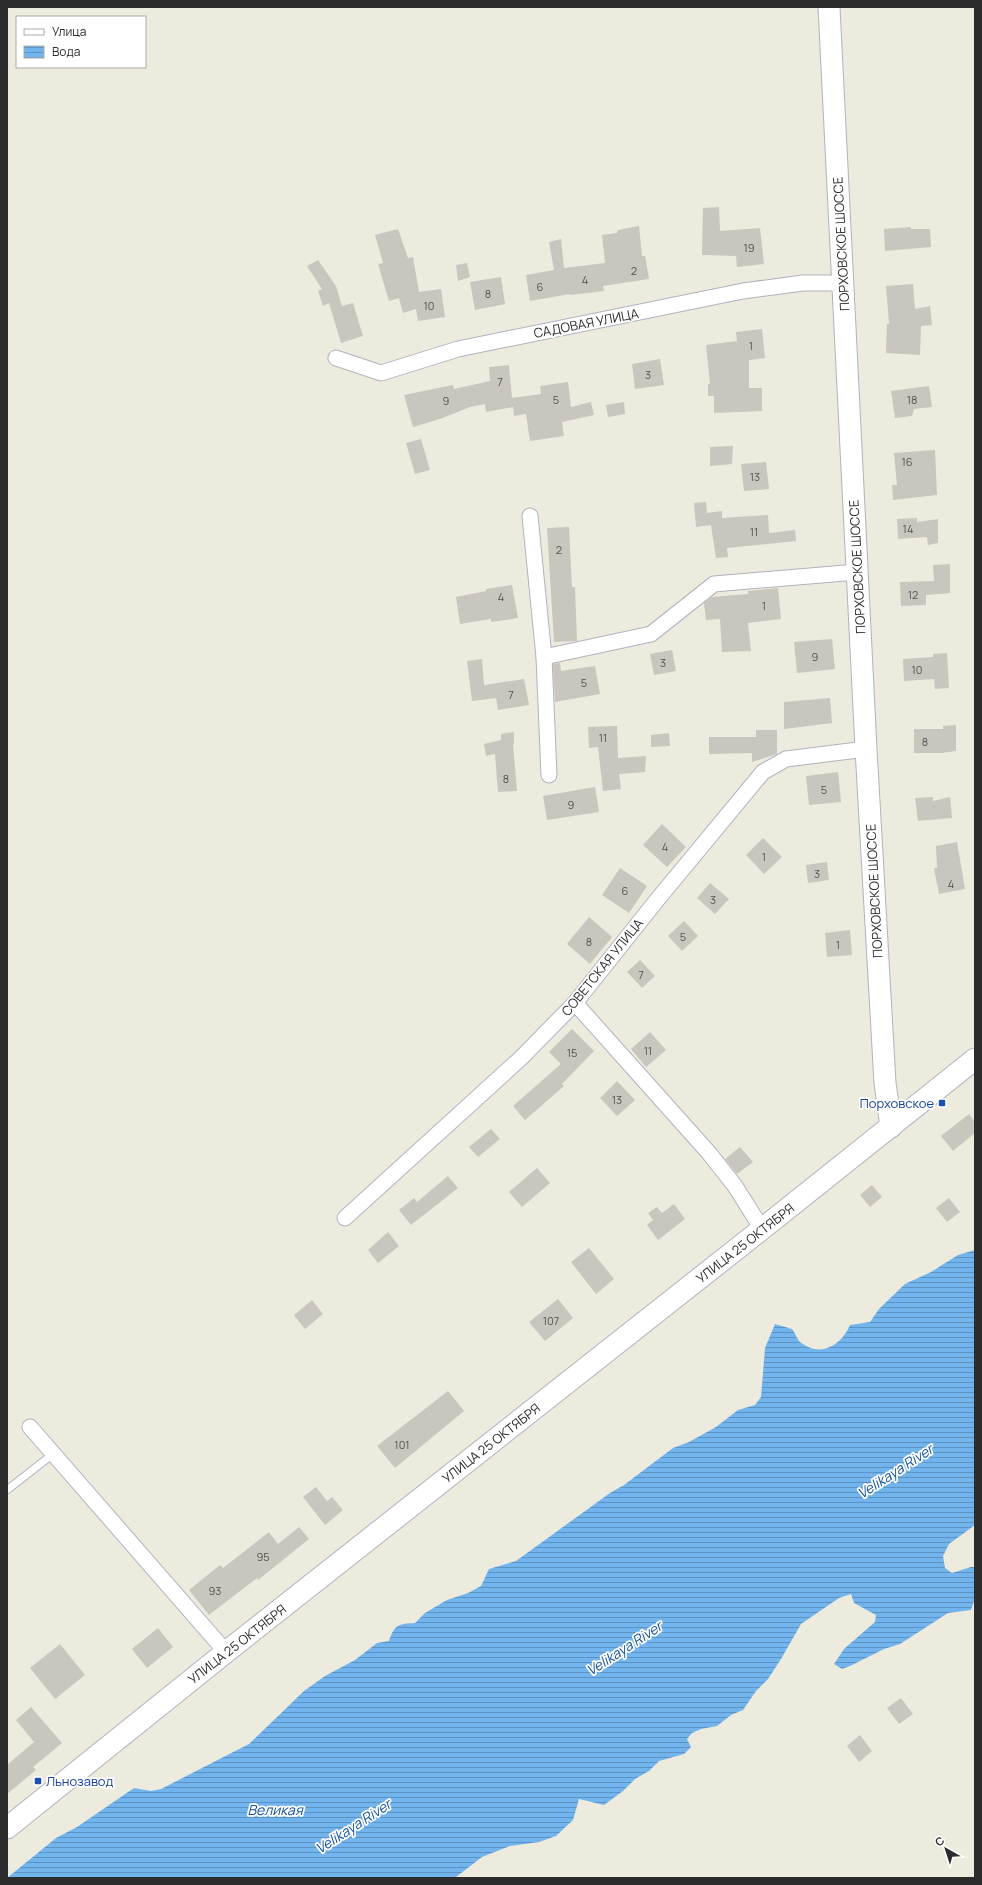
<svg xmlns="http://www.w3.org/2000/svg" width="982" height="1885" font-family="Manrope,sans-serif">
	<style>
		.water { fill: url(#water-rules) }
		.building { fill: #c9c6bd }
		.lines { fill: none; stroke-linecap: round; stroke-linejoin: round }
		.lane-casing { stroke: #b2b2bf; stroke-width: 9 }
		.street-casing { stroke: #b2b2bf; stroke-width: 17 }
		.secondary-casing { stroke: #b2b2bf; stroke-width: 23 }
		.lane { stroke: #fff; stroke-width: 7 }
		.street { stroke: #fff; stroke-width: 15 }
		.secondary { stroke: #fff; stroke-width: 21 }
		.transit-dot { fill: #1a4fb4; stroke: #fff; stroke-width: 1.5 }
		.labels { text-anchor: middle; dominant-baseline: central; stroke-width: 3.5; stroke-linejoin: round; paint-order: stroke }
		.number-label { font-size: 11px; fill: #535250 }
		.street-label { font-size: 13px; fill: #2c2c2c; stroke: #fff }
		.transit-label { font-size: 13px; fill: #164399; stroke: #fff; text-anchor: end }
		.water-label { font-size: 14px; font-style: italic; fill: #0e509d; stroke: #fff }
	</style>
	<defs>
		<pattern id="water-rules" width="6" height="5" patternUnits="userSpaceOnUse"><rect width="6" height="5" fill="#72b5ee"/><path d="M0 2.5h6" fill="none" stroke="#5e93c1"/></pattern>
	</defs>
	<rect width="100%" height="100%" fill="#edeade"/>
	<!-- water -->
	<path class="water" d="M975 1250V1525L949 1544 943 1556 945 1568 952 1573 971 1567H975V1598L971 1610 948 1613 900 1644 884 1649 850 1666 842 1669 834 1664 844 1649 875 1622 876 1615 854 1603 851 1594 839 1598 801 1624 781 1659 768 1679 756 1691 743 1710 731 1715 717 1726 701 1729 692 1733 687 1739 691 1747 684 1754 659 1761 649 1771 635 1779 623 1791 604 1805 579 1799 573 1820 556 1836 539 1842 510 1846 482 1857 456 1877 7 1878 56 1838 77 1827 134 1788 151 1791 161 1789 249 1744 304 1691 325 1676 355 1660 377 1643 389 1641C395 1624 398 1624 415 1623L425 1613 447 1600 468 1593 481 1586 489 1569 516 1561 610 1493 624 1485 673 1448 689 1442 716 1427 738 1410 755 1405 761 1397 765 1348 775 1324 792 1329C795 1333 797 1339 800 1342 820 1358 841 1346 850 1325L870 1322 879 1309 905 1284 931 1272 958 1255Z"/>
	<!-- building -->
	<g class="building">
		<polygon points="719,207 720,231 760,228 764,264 737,267 736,256 702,255 703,208"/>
		<polygon points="639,226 642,256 645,256 649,279 603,286 604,291 570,295 570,294 530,301 526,275 554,270 549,242 561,239 564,268 605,263 602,235 617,233 618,230"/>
		<polygon points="911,227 911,229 930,229 931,247 885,251 884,229"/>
		<polygon points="398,229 408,258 413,257 419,292 441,289 445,317 418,321 416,309 403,313 399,298 389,301 378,264 383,263 375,235"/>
		<polygon points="318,260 336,286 342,306 353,303 363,336 341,343 329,303 323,306 318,291 322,289 307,266"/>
		<polygon points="467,263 470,277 458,281 456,265"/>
		<polygon points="501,277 505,304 475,310 470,282"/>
		<polygon points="913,284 915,309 930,306 932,325 921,326 920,355 886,353 887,324 889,324 886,286"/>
		<polygon points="762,329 765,358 749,360 749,388 762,388 762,411 714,413 714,396 708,396 708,384 710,384 706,345 737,341 736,332"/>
		<polygon points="660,359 664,385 635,389 632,364"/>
		<polygon points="509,365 512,398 541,394 540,386 568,382 571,407 591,402 594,415 562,422 564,436 530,441 526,414 514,416 513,405 513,407 486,412 485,404 470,407 440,419 413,427 404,395 453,385 454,389 490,381 489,367"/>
		<polygon points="929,386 932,407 914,409 912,416 895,418 891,391"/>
		<polygon points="624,402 625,414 608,417 606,405"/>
		<polygon points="421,439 430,470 415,474 406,443"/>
		<polygon points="733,446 732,464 710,466 710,447"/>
		<polygon points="935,450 937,495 893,500 892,485 897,485 894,453"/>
		<polygon points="766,462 769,489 744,491 741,464"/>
		<polygon points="706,502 707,513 722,511 722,518 768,515 769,533 795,530 796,541 727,548 728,557 716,558 711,525 696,527 694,503"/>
		<polygon points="917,518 917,522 938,519 938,543 928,545 927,537 898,539 897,519"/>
		<polygon points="569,527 572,587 575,587 577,641 554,642 547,528"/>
		<polygon points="950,564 950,593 926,595 926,605 901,606 900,582 934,581 933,565"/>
		<polygon points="512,585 518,618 491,622 491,619 460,624 456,597 486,591 486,589"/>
		<polygon points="778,588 781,619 748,623 751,651 722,652 720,619 706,620 704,603 712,597 748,594 748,591"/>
		<polygon points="832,639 835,669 797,673 794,642"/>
		<polygon points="672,650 676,671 654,675 650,654"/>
		<polygon points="947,653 949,688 935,689 934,679 904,681 903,659 933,657 933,654"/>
		<polygon points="482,659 484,685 524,679 529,705 498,710 496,698 472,701 467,661"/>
		<polygon points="560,663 561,671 595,666 600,694 555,702 553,664"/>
		<polygon points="830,698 832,723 784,729 784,702"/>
		<polygon points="956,725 956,751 942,753 914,753 914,729 943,729 943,726"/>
		<polygon points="617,726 618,758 646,756 645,772 619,774 621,789 603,791 598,747 589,748 588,727"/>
		<polygon points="756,730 777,730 777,754 752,762 752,753 709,754 709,737 756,737"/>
		<polygon points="514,732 514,744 513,744 517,791 498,792 495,754 486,756 484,744 501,740 501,734"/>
		<polygon points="669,733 670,746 651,747 651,735"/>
		<polygon points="838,772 841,802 809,805 806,776"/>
		<polygon points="595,787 599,812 547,820 543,796"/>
		<polygon points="933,797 933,801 950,797 952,818 918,821 915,798"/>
		<polygon points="662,824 686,847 667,867 643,845"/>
		<polygon points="763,838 782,857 764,874 746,855"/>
		<polygon points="957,842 965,889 939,894 934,868 937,868 936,846"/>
		<polygon points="827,862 829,880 808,883 806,865"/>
		<polygon points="620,868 647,886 629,913 602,895"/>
		<polygon points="710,883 729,899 715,914 697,898"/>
		<polygon points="589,917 612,937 590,964 567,944"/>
		<polygon points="684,921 698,936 682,951 668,936"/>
		<polygon points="850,930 852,955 827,957 825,933"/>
		<polygon points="640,960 655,976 642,988 627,972"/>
		<polygon points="572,1029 594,1051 562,1084 564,1086 525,1120 513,1106 561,1064 549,1052"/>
		<polygon points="650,1032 666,1050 646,1067 631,1049"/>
		<polygon points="617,1081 635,1100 617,1116 600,1098"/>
		<polygon points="969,1114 975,1122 975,1133 953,1151 941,1136"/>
		<polygon points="491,1129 500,1139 478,1157 469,1147"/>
		<polygon points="740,1147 753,1162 737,1174 725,1159"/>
		<polygon points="537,1168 550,1183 522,1207 509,1192"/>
		<polygon points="448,1176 458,1188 411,1225 399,1210 414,1198 417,1202"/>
		<polygon points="872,1185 882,1197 870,1207 860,1195"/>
		<polygon points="949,1198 960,1212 947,1222 936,1208"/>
		<polygon points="674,1204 685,1219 658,1240 647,1225 653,1220 648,1213 657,1207 662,1213"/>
		<polygon points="388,1232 399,1246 378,1263 368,1250"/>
		<polygon points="589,1248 614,1279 596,1294 571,1262"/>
		<polygon points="558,1299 573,1318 545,1341 529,1322"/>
		<polygon points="312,1300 323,1314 305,1329 294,1315"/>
		<polygon points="448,1391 464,1411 395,1468 377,1446"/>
		<polygon points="316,1487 327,1501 332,1497 343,1510 325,1525 303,1497"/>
		<polygon points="299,1527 309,1539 258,1580 257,1578 209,1615 189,1590 220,1565 223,1568 269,1532 278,1544"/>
		<polygon points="158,1628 173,1647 147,1668 132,1649"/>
		<polygon points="60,1644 85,1675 55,1699 30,1668"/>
		<polygon points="901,1698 913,1714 899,1724 887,1708"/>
		<polygon points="31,1707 62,1743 33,1767 36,1770 7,1794 7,1765 34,1742 16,1720"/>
		<polygon points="860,1735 872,1751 859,1762 847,1746"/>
	</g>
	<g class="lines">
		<defs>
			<polyline id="lane" points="7,1490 53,1454"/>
			<g id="street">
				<polyline points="336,358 381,373 458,349 743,291 803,283 842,283"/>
				<polyline points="530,516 544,657"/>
				<polyline points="549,775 544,657 651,634 714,584 857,572"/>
				<polyline points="575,1003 709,1153 735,1186 762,1229"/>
				<polyline points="345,1218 521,1058 575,1003 657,900 763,772 786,759 866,749"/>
				<polyline points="30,1427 226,1652"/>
			</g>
			<g id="secondary">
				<polyline points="829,7 866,749 885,1083 891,1127"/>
				<polyline points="7,1828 226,1652 762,1229 975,1059"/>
			</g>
		</defs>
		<!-- lane casing -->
		<use href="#lane" class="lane-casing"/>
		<!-- street casing -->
		<use href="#street" class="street-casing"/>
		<!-- secondary casing -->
		<use href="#secondary" class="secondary-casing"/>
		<!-- lane -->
		<use href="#lane" class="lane"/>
		<!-- street -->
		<use href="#street" class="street"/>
		<!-- secondary -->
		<use href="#secondary" class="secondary"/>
	</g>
	<!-- markers -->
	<g class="transit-dot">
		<rect x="938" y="1099" width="8" height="8" rx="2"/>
		<rect x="34" y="1777" width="8" height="8" rx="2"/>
	</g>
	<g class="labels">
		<!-- number labels -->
		<g class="number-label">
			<text x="749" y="247">19</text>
			<text x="634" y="270">2</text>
			<text x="585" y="279">4</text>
			<text x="540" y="286">6</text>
			<text x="488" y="293">8</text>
			<text x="429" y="305">10</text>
			<text x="751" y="345">1</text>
			<text x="648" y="374">3</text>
			<text x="500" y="381">7</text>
			<text x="556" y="399">5</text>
			<text x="912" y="399">18</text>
			<text x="446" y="400">9</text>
			<text x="907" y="461">16</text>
			<text x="755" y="476">13</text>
			<text x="908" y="528">14</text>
			<text x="754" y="531">11</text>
			<text x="559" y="549">2</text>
			<text x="913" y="594">12</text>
			<text x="501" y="596">4</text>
			<text x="764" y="605">1</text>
			<text x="815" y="656">9</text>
			<text x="663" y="662">3</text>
			<text x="917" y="669">10</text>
			<text x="584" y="682">5</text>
			<text x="511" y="694">7</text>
			<text x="603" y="737">11</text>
			<text x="925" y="741">8</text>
			<text x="506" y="778">8</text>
			<text x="824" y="789">5</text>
			<text x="571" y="804">9</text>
			<text x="665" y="846">4</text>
			<text x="764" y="856">1</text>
			<text x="817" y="873">3</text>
			<text x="951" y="883">4</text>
			<text x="625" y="890">6</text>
			<text x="713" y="899">3</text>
			<text x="683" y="936">5</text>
			<text x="589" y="941">8</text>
			<text x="838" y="944">1</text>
			<text x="641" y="974">7</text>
			<text x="648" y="1050">11</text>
			<text x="572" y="1052">15</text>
			<text x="617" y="1099">13</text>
			<text x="551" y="1320">107</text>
			<text x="402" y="1444">101</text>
			<text x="263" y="1556">95</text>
			<text x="215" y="1590">93</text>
		</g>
		<!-- street labels -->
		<g class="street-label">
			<text transform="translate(841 244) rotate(-93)">ПОРХОВСКОЕ ШОССЕ</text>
			<text transform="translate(586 323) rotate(-11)">САДОВАЯ УЛИЦА</text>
			<text transform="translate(857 567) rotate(-93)">ПОРХОВСКОЕ ШОССЕ</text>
			<text transform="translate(874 891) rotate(-93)">ПОРХОВСКОЕ ШОССЕ</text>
			<text transform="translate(602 967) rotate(-51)">СОВЕТСКАЯ УЛИЦА</text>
			<text transform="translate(745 1243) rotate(-38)">УЛИЦА 25 ОКТЯБРЯ</text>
			<text transform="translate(491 1443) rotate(-38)">УЛИЦА 25 ОКТЯБРЯ</text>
			<text transform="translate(237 1644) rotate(-38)">УЛИЦА 25 ОКТЯБРЯ</text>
		</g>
		<!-- transit labels -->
		<g class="transit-label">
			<text x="934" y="1103">Порховское</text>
			<text x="46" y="1781" text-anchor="start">Льнозавод</text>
		</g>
		<!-- water labels -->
		<g class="water-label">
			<text transform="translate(895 1471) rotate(-33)">Velikaya River</text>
			<text transform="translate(624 1648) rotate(-33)">Velikaya River</text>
			<text x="275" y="1809">Великая</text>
			<text transform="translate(353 1826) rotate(-33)">Velikaya River</text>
		</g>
	</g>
	<!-- border -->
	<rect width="982" height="1885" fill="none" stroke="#2c2c2c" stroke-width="16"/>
	<!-- legend -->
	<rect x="16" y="16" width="130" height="52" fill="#ffffff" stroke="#ababab"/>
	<rect x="24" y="29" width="20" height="6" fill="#ffffff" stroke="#ababab"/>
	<text x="52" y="36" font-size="12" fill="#2c2c2c">Улица</text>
	<rect x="24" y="46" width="20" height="12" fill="url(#water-rules)" stroke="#ababab"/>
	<text x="52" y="56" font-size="12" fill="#2c2c2c">Вода</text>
	<!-- north arrow -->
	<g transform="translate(946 1849) rotate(321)" stroke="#ffffff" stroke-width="3" paint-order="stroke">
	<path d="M0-3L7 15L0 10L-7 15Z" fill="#2c2c2c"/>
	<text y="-6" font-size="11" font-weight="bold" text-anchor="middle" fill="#2c2c2c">С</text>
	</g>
</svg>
